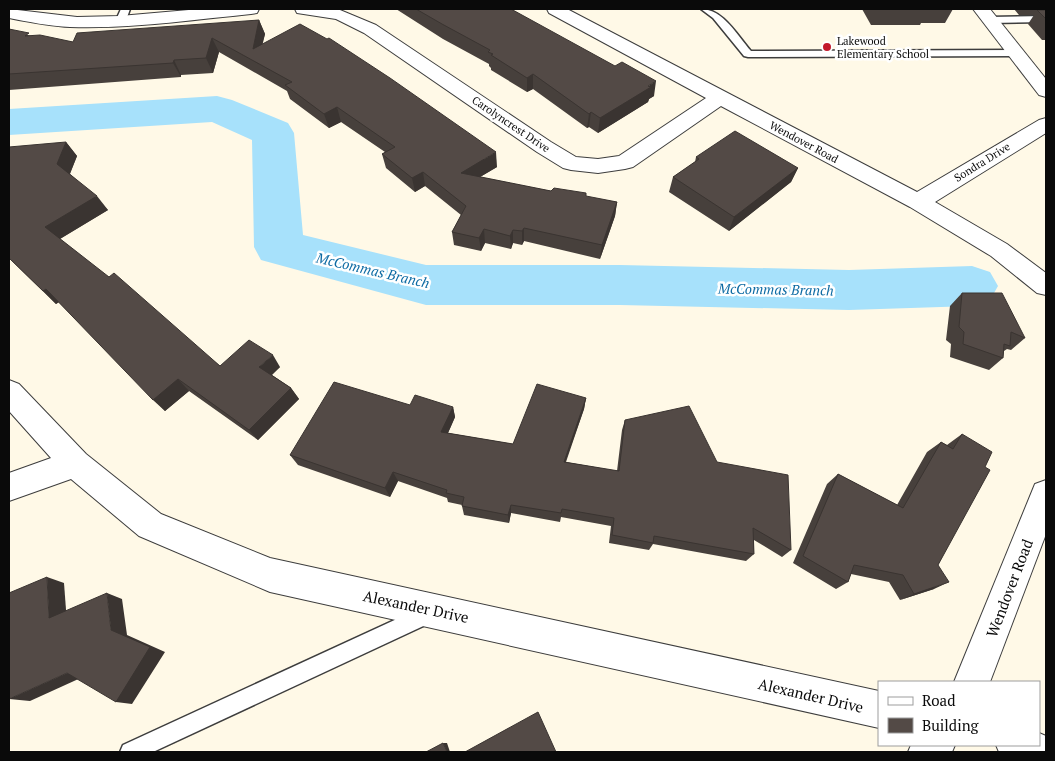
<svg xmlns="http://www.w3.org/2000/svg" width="1055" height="761" font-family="'PT Serif',serif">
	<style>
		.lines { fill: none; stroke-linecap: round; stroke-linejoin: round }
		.river { fill: #a7e1fb; fill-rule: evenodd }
		.service-casing { stroke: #3d3d3d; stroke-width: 3 }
		.minor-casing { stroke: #3d3d3d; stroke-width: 2 }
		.service { fill: #fff; fill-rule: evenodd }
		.minor { fill: #fff; fill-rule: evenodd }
		.wall { fill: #47403c }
		.shaded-wall { fill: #3a3431 }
		.building { fill: #534a46; stroke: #3a3431 }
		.poi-dot { fill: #c3192b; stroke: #fff; stroke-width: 2 }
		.labels { text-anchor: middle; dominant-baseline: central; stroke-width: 5; stroke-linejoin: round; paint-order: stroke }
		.far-poi-label { font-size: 11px; fill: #0a0a0a; stroke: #fff; text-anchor: start }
		.far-street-label { font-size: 11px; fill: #0a0a0a; stroke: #fff }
		.water-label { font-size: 14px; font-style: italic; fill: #0c6aa3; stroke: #fff }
		.near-street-label { font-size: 15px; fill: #0a0a0a; stroke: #fff }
	</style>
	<rect width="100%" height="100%" fill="#fff9e7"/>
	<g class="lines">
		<!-- river -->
		<polygon class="river" points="217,96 232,100 288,123 294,133 303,235 426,265 620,265 849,270 972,266 990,272 998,286 990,300 972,306 849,310 620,305 426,305 261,260 254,247 252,140 212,122 9,135 9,109"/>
		<defs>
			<g id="service">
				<polygon points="121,9 130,9 126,20 121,23 116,20"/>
				<path d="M701 9C723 9 737 35 751 51L1017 50 1022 53 1017 56 748 57 744 56 713 18Z"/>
				<polygon points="1046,16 1046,22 990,23 985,20 990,17"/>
				<polygon points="425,606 432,608 434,615 432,622 153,752 120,752 123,745"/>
			</g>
			<g id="minor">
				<path d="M9 9 77 17 120 16 200 9H259L257 13 251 14C191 20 130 29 70 27 49 26 29 22 9 18Z"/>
				<polygon points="295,9 340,10 376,25 551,142 576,157 598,159 619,156 706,98 549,13 547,9 567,9 917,192 1039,120 1046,118 1046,133 935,202 1007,244 1046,273 1046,295 1037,293 991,256 910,207 721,106 633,167 625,169 598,173 571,170 563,168 537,152 364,33 336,19 297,13"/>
				<polygon points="973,9 990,9 1046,79 1046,97 1039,95"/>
				<polygon points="9,380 19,384 86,454 161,514 270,558 879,691 879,728 270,592 139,536 71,479 9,501 9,473 51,458 9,411"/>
				<polygon points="1046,480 1046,534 990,682 954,682 1035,484"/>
				<polygon points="1039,733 1046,736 1046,752 999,752 996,745 1039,745"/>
				<polygon points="911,745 955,745 952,752 908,752"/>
			</g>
		</defs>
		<!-- service casing -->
		<use href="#service" class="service-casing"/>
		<!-- minor casing -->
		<use href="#minor" class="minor-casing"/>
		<!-- service -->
		<use href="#service" class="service"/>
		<!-- minor -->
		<use href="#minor" class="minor"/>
	</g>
	<!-- wall -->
	<g class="wall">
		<polygon points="396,9 511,9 654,96 649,99 648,102 598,133 589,127 587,128 533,89 527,92 491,70 491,68 489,66 489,64 443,39"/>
		<polygon points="862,9 953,9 945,23 921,23 920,25 871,25"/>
		<polygon points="1014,9 1046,9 1046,40 1042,40 1028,24 1034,15 1019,15"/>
		<polygon points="259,20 265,34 262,44 497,167 480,177 551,191 617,202 615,216 600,259 524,241 522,245 513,243 511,249 485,243 481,251 454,245 452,232 461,215 425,186 415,192 386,168 382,154 385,152 341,122 329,128 290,99 287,91 219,52 213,73 181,75 181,77 9,90 9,29 31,36 73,42"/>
		<polygon points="66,142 77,156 70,174 108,210 60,239 220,366 280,367 272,375 291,388 299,399 258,440 189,391 165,411 59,302 56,304 9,258"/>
		<polygon points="696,157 798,168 791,182 729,231 669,192 673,177 695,162"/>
		<polygon points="962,293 1025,338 1011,350 1007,349 1004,351 1003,358 989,370 950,357 951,344 946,340 950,306"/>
		<polygon points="586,398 584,409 566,462 617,471 622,430 625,420 717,462 791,550 782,557 754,540 754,554 746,561 653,544 649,550 609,543 611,526 561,517 560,522 511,513 509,523 464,515 462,506 462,505 448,502 447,498 398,481 390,497 298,465 290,455 410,405 453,407 455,417 448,433 513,444"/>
		<polygon points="962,434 985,467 938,565 934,589 900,600 889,582 851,574 848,582 836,589 793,563 827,484 838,474 897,505 927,452 941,442 947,445"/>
	</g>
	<!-- shaded-wall -->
	<g class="shaded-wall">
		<polygon points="259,20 265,34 258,64 253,49"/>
		<polygon points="212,38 219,52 213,73 206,58"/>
		<polygon points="174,60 181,75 181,77 173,63"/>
		<polygon points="533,74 533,89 527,92 527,78"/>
		<polygon points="656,81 654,96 649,99 648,102 598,133 600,118"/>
		<polygon points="337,107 341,122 329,128 324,114"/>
		<polygon points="591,112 589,127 587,128 589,114"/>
		<polygon points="66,142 77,156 68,178 57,164"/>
		<polygon points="496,152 497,167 463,187 461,173"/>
		<polygon points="798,168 791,182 729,231 734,217"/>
		<polygon points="423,172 425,186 415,192 412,178"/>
		<polygon points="97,196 108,210 58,240 45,227"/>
		<polygon points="617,202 615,216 600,259 602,245"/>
		<polygon points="524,228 524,241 522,245 522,231"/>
		<polygon points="484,229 485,243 481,251 479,238"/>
		<polygon points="513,230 513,243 511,249 510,236"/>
		<polygon points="46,289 59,302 56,304 43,291"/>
		<polygon points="273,355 280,367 267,379 259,367"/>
		<polygon points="178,379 189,391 165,411 153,400"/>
		<polygon points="291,388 299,399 258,440 249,430"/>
		<polygon points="586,398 584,409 562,471 564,462"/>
		<polygon points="453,407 455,417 444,442 441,432"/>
		<polygon points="393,472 398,481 390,497 385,488"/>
		<polygon points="511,505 511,513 509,523 508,515"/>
		<polygon points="47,577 64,583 67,623 49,618"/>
		<polygon points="949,582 934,589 900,600 914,594"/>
		<polygon points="107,593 122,599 127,635 165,652 132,704 116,702 111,630"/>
		<polygon points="67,673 85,676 30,701 9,699"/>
		<polygon points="443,743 447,743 450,752 447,752"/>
	</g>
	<!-- building -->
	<g class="building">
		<polygon points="416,9 511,9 615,66 622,62 656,81 648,86 651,87 600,118 591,112 589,114 533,74 527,78 491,55 493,54 488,52 490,50 442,24"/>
		<polygon points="1037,10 1046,10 1046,19"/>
		<polygon points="259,20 253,49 300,24 327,39 329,38 390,78 496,152 461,173 551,191 554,188 586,193 586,196 617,202 602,245 524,228 522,231 513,230 510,236 484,229 479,238 452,232 466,206 423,172 412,178 382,154 395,147 337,107 324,114 285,85 292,82 212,38 206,58 174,60 173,63 9,74 9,29 29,33 25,36 40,35 73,42 77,33"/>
		<polygon points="735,131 798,168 734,217 673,177 699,159 696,157"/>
		<polygon points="66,142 57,164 97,196 45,227 109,277 114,273 220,366 249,340 273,355 259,367 291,388 249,430 178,379 153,400 46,289 43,291 9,258 9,147"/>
		<polygon points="962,293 1002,293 1025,338 1011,332 1010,346 1004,344 1003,358 963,344 964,332 959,327"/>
		<polygon points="334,382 410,405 415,395 453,407 441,432 513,444 537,384 586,398 564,462 619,471 625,420 689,406 717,462 788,475 791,550 753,528 754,554 654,536 653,543 612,535 614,518 562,509 561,513 511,505 508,515 462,506 464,497 446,493 447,490 393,472 385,488 290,455"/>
		<polygon points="962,434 992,452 985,467 990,470 938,565 949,582 914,594 903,575 854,565 848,582 803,556 838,474 903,508 941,442 953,449"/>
		<polygon points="47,577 49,618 107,593 111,630 150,647 116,702 67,673 9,699 9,593"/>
		<polygon points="538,712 556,752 465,752"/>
		<polygon points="443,743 447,752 426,752"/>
	</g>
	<!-- markers -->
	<circle class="poi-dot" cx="827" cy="47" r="5"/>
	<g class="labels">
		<!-- far-poi labels -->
		<g class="far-poi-label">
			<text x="837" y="41">Lakewood<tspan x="837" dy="13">Elementary School</tspan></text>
		</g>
		<!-- far-street labels -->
		<g class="far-street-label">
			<text transform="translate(511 124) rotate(34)">Carolyncrest Drive</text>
			<text transform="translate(804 142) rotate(28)">Wendover Road</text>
			<text transform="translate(982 162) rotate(-32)">Sondra Drive</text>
		</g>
		<!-- water labels -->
		<g class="water-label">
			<text transform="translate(373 270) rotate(13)">McCommas Branch</text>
			<text transform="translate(776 289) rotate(1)">McCommas Branch</text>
		</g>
		<!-- near-street labels -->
		<g class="near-street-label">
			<text transform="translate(1009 588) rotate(-69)">Wendover Road</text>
			<text transform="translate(416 606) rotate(12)">Alexander Drive</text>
			<text transform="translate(811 695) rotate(13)">Alexander Drive</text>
		</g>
	</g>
	<!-- border -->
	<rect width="1055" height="761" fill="none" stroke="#0a0a0a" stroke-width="20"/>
	<!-- legend -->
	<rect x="878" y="681" width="162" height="65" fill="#ffffff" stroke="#9d9d9d"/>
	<rect x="888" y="697" width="25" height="8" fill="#ffffff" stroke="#9d9d9d"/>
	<text x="922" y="706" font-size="15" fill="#0a0a0a">Road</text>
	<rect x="888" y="718" width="25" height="15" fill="#534a46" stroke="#9d9d9d"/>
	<text x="922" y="731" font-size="15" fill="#0a0a0a">Building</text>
</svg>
